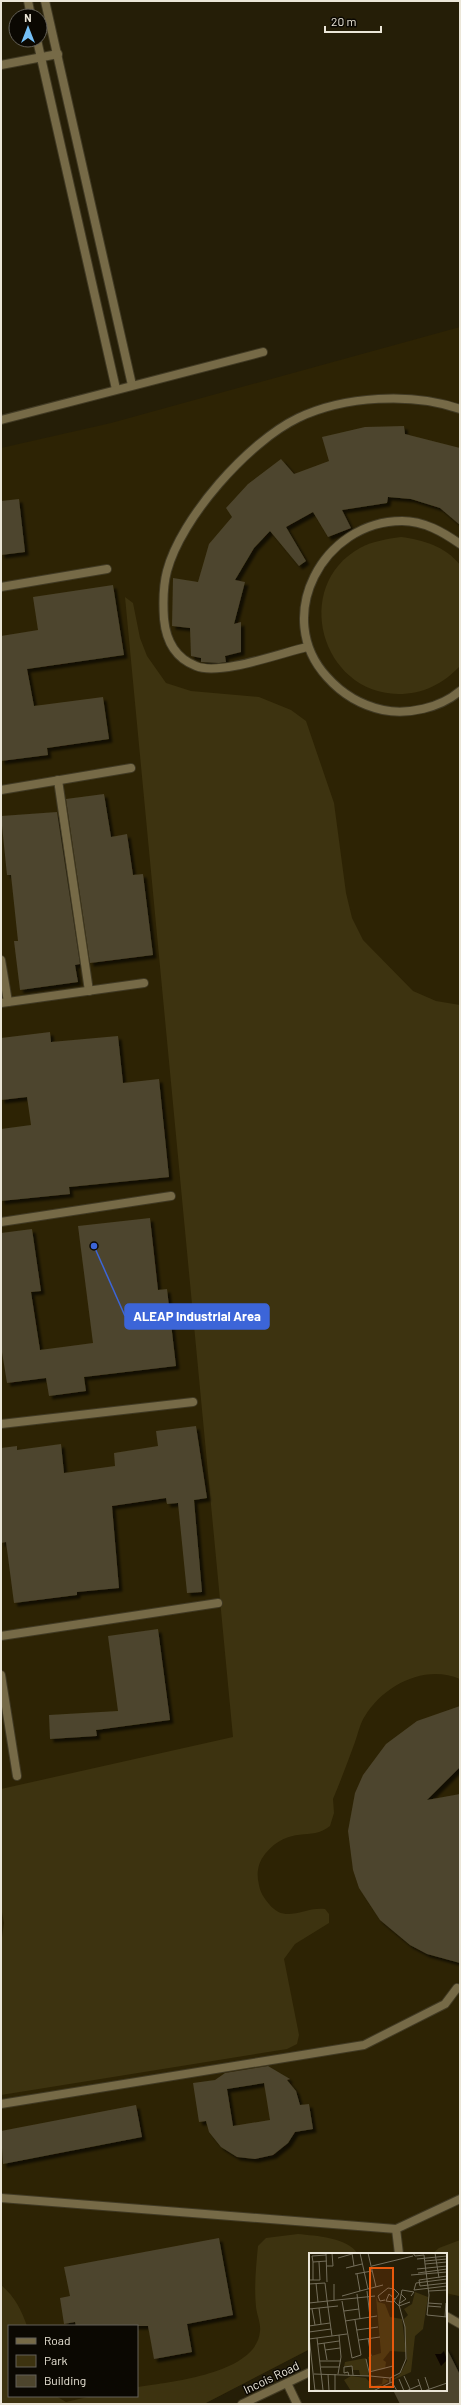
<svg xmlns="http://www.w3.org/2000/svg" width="461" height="2405" font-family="Barlow,sans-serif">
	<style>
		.built { fill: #2d2304; fill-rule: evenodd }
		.green { fill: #3d3310 }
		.building { fill: #4d452d; fill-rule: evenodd; filter: url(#shadow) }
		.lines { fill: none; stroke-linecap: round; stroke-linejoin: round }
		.lane-casing { stroke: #413a24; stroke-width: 10 }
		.street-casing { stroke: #413a24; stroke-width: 10 }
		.lane { stroke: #766a47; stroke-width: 8 }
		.street { stroke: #766a47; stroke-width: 8 }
		.labels { text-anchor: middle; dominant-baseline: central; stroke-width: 3; stroke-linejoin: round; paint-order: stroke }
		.street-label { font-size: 12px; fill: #ebe6d8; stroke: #0b0802 }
		.inset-road { fill: none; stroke: #746e5b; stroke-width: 1 }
		.view { fill: #e8590c; fill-opacity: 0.15; stroke: #e8590c; stroke-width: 2 }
		.inset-edge { fill: none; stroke: #ebe6d8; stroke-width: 2 }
		.leader { fill: none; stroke: #3c65d8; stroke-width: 1.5 }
		.callout-dot { fill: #3c65d8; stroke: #0b0802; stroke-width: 1.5 }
		.callout { fill: #3c65d8; stroke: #3c65d8; stroke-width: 1.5 }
		.callout-label { font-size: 13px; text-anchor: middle; font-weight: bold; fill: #fff }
	</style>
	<defs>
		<filter id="shadow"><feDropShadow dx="3.5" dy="3.5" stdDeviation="1" flood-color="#0009"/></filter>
	</defs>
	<rect width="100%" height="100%" fill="#251e07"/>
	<!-- built -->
	<path class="built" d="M460 327V2295L446 2296V2254H310V2349L204 2404H1V448L111 423ZM9 2326H137V2396H9Z"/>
	<!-- green -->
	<g class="green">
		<path d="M401 537C423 540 445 546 460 565V666C443 684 423 694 398 694 321 693 291 586 360 548 373 541 387 539 401 537Z"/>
		<path d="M125 597 133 603 140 638 147 656 166 683 191 691 259 697 291 710 306 721 334 803 346 893 352 918 363 940 413 991 436 1001 460 1005V1679C425 1664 384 1685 365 1716 360 1723 358 1734 355 1742 348 1761 341 1780 333 1799L334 1813 330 1826C311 1842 290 1824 265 1854 258 1863 256 1873 259 1885 260 1892 264 1898 269 1904 286 1925 304 1906 325 1909L329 1914V1923L295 1944 284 1959 299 2035 297 2044 287 2049 1 2095V1944L4 1923 1 1907V1789L233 1737Z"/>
		<path d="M298 2234C316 2236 347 2237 358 2254H310V2349L204 2404H1V2285C15 2297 21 2309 27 2326H9V2396H56L66 2402 92 2396H137V2387C169 2382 257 2374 260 2331 261 2324 257 2315 256 2307 254 2287 256 2266 258 2246L266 2238Z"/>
		<polygon points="460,2240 460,2295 459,2296 446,2293 446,2254 432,2254 439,2248"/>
	</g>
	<!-- building -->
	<g class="building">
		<polygon points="404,426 405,434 460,448 460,525 440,508 411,499 388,497 387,503 342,510 351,528 328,537 313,512 286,527 306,561 299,566 270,531 254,548 235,580 245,582 234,624 241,622 241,652 225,656 226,662 219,663 201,662 201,658 191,656 190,628 172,626 173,578 198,582 209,544 232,517 226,508 248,484 281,459 294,474 329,461 322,437 365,427"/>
		<polygon points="19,499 25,552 1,555 1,501"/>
		<polygon points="113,585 124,655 27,669 34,706 103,697 109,739 47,748 48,755 1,761 1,636 38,630 33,597"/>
		<polygon points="104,794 111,837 127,834 133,875 143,874 153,955 90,963 66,799"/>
		<polygon points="57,812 80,964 75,965 78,982 20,990 14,941 18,941 11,875 7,875 1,816"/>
		<polygon points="50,1032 51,1042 118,1036 123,1083 159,1079 169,1177 69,1187 70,1194 1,1201 1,1129 31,1125 27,1097 1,1100 1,1038"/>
		<polygon points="150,1218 158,1290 167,1289 176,1366 84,1377 86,1391 49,1396 46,1378 7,1383 1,1346 1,1233 32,1229 41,1291 31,1292 40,1350 93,1343 78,1226"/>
		<polygon points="196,1426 207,1498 194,1500 202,1592 187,1593 178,1503 167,1504 166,1498 112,1506 119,1588 77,1592 77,1595 14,1603 6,1542 1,1543 1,1448 17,1446 17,1450 61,1444 64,1473 115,1466 114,1453 158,1446 156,1431"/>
		<polygon points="158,1629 170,1720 96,1730 97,1736 50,1739 49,1715 118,1711 108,1636"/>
		<polygon points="460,1706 460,1767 427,1800 460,1794 460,1963 427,1954 410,1945 380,1920 359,1888 353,1870 348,1831 355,1793 363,1775 386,1744 417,1721"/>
		<path d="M268 2066 290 2079 287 2080 296 2091 300 2105 309 2104 313 2129 295 2132 288 2143 273 2155 255 2159 237 2157 221 2147 209 2132 206 2121 199 2122 193 2083 215 2080 225 2073ZM264 2083 270 2120 233 2126 227 2089Z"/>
		<polygon points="136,2105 142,2137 3,2164 1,2131"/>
		<polygon points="219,2238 233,2315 187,2324 192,2352 154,2359 148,2326 76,2326 75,2322 64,2324 60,2298 70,2296 64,2267"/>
		<polygon points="446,2347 460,2375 460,2404 400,2404 393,2390 446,2390"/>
	</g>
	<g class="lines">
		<defs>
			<g id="lane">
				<polyline points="28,1 31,16"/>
				<polyline points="45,1 132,385"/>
				<polyline points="37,40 116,389"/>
				<polyline points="1,65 58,54"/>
				<polyline points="1,420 263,352"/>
				<path d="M460 544C443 532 424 521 402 521 323 521 272 617 327 677 343 695 360 705 383 710 408 715 440 708 460 691"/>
				<path d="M307 647C281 653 219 676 196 666 175 658 166 640 164 619 163 604 163 586 167 571 181 518 248 442 298 418 344 396 412 392 460 409"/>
				<polyline points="1,2104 364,2045 445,2004 457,1988"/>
				<polyline points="1,2198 396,2229 399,2254"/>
				<polyline points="396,2229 460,2199"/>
			</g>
			<g id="street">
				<polyline points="1,587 107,569"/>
				<polyline points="58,780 89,991"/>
				<polyline points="1,790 131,768"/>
				<polyline points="1,960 8,1002"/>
				<polyline points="1,1003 144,983"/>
				<polyline points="1,1222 171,1196"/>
				<polyline points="1,1424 193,1402"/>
				<polyline points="1,1636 218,1603"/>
				<polyline points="1,1675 17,1776"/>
				<polyline points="446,2316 460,2324"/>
				<polyline points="287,2383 297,2404"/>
				<polyline points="242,2404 310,2372"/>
			</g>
		</defs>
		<!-- lane casing -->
		<use href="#lane" class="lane-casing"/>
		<!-- street casing -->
		<use href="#street" class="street-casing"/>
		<!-- lane -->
		<use href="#lane" class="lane"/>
		<!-- street -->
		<use href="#street" class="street"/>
	</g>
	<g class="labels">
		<!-- street labels -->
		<g class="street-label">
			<text transform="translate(271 2377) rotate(-25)">Incois Road</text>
		</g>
	</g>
	<!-- overview -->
	<g transform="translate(309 2253)">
		<rect width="138" height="138" fill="#251e07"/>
		<path d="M106 39 119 44 114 76 106 83 102 119 82 128 91 121 98 108 95 66 99 62 95 56 103 51ZM67 44 69 49 76 51 81 64 93 66 97 99 81 98 74 107 77 109 76 116 61 118 59 104 72 100ZM57 105 60 123 51 122 50 117H44L43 113 35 114 36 109ZM42 123 57 125 64 133 73 131 74 125 80 128 63 138H42L35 127Z" fill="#3d3310"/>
		<path d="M135 98 138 107 132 113 126 101H132Z" fill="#0d0500"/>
		<path class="inset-road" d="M17 0 18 29M43 0 45 13M51 0 59 36M59 0 67 34M104 0 106 3 115 2 116 11 138 9M126 0 130 25M17 2 3 3 4 9 18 8M29 5 43 1M108 6 138 3M116 8 138 6M116 11 120 42 118 62 138 64M18 13H24L23 0M63 13 104 3M37 15 53 11M108 16 138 13M109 20 138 16M46 21 63 18M48 21 51 38 74 32M102 22 138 19M138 23 110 27 111 33 138 30M138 26 107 30 105 37 138 33M1 27H4V9M4 27H11L10 9M7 30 9 49M0 31 16 30 18 47M25 31V47M58 38 61 64M120 38 138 37M48 41 51 66M33 43 51 38M18 47 23 83M76 47 71 48 69 43 79 35 85 36 90 41 84 49 77 48 80 41 86 46M33 48 43 105 52 102 46 67M85 48 90 53 101 49M0 50 66 43M91 50 97 46 92 41M119 50 133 51M119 53 132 54M10 55 12 71M0 56 29 53M3 56 6 72M35 58 50 56M136 64 137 50M36 68 68 63M0 73 21 70M48 77 69 74M0 79 22 76M0 83 6 138M8 85 14 137M59 85 62 103M0 86 38 81M50 87 71 84M15 90 18 107M9 91 30 88M16 97 31 95M57 106 61 123 81 125V130M11 108H32M12 114H30M60 119 84 113M5 121 61 123M19 121 20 138M26 121V138M29 121 32 104 30 82M40 123 39 119 35 120V114L43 113 44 122M95 123 101 136M116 124 120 136M81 125 91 120 97 106 96 74 90 52 93 37 105 39 102 43M90 126 95 138M109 126 113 138M6 137 23 138M64 138 83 129 88 138M97 138 111 132M115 138 138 130"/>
		<path class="view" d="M61 15H84V134H61Z"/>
		<rect width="138" height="138" class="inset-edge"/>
	</g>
	<!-- callouts -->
	<path class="leader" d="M94 1246L125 1316"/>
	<circle class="callout-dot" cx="94" cy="1246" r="4"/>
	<rect class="callout" x="125" y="1304" width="144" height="25" rx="4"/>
	<g class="callout-label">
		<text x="197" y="1321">ALEAP Industrial Area</text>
	</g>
	<!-- border -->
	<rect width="461" height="2405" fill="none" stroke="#ebe6d8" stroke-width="4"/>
	<!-- legend -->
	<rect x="8" y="2325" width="130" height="72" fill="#0b0802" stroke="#656158"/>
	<rect x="16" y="2338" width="20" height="6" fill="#766a47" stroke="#656158"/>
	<text x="44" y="2345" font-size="12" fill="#ebe6d8">Road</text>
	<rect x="16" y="2355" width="20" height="12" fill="#3d3310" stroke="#656158"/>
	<text x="44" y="2365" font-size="12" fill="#ebe6d8">Park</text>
	<rect x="16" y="2375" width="20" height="12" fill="#4d452d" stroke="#656158"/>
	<text x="44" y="2385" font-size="12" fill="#ebe6d8">Building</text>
	<!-- north arrow -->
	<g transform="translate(28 28)"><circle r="19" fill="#0b0802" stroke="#656158"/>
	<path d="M0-3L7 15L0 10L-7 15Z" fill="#75c0f6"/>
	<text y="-6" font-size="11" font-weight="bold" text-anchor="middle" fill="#ebe6d8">N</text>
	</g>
	<!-- scale -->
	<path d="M325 26v6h56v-6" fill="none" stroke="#ebe6d8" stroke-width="2"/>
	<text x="331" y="26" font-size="12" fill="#ebe6d8" stroke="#0b0802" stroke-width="3" paint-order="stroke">20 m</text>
</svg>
